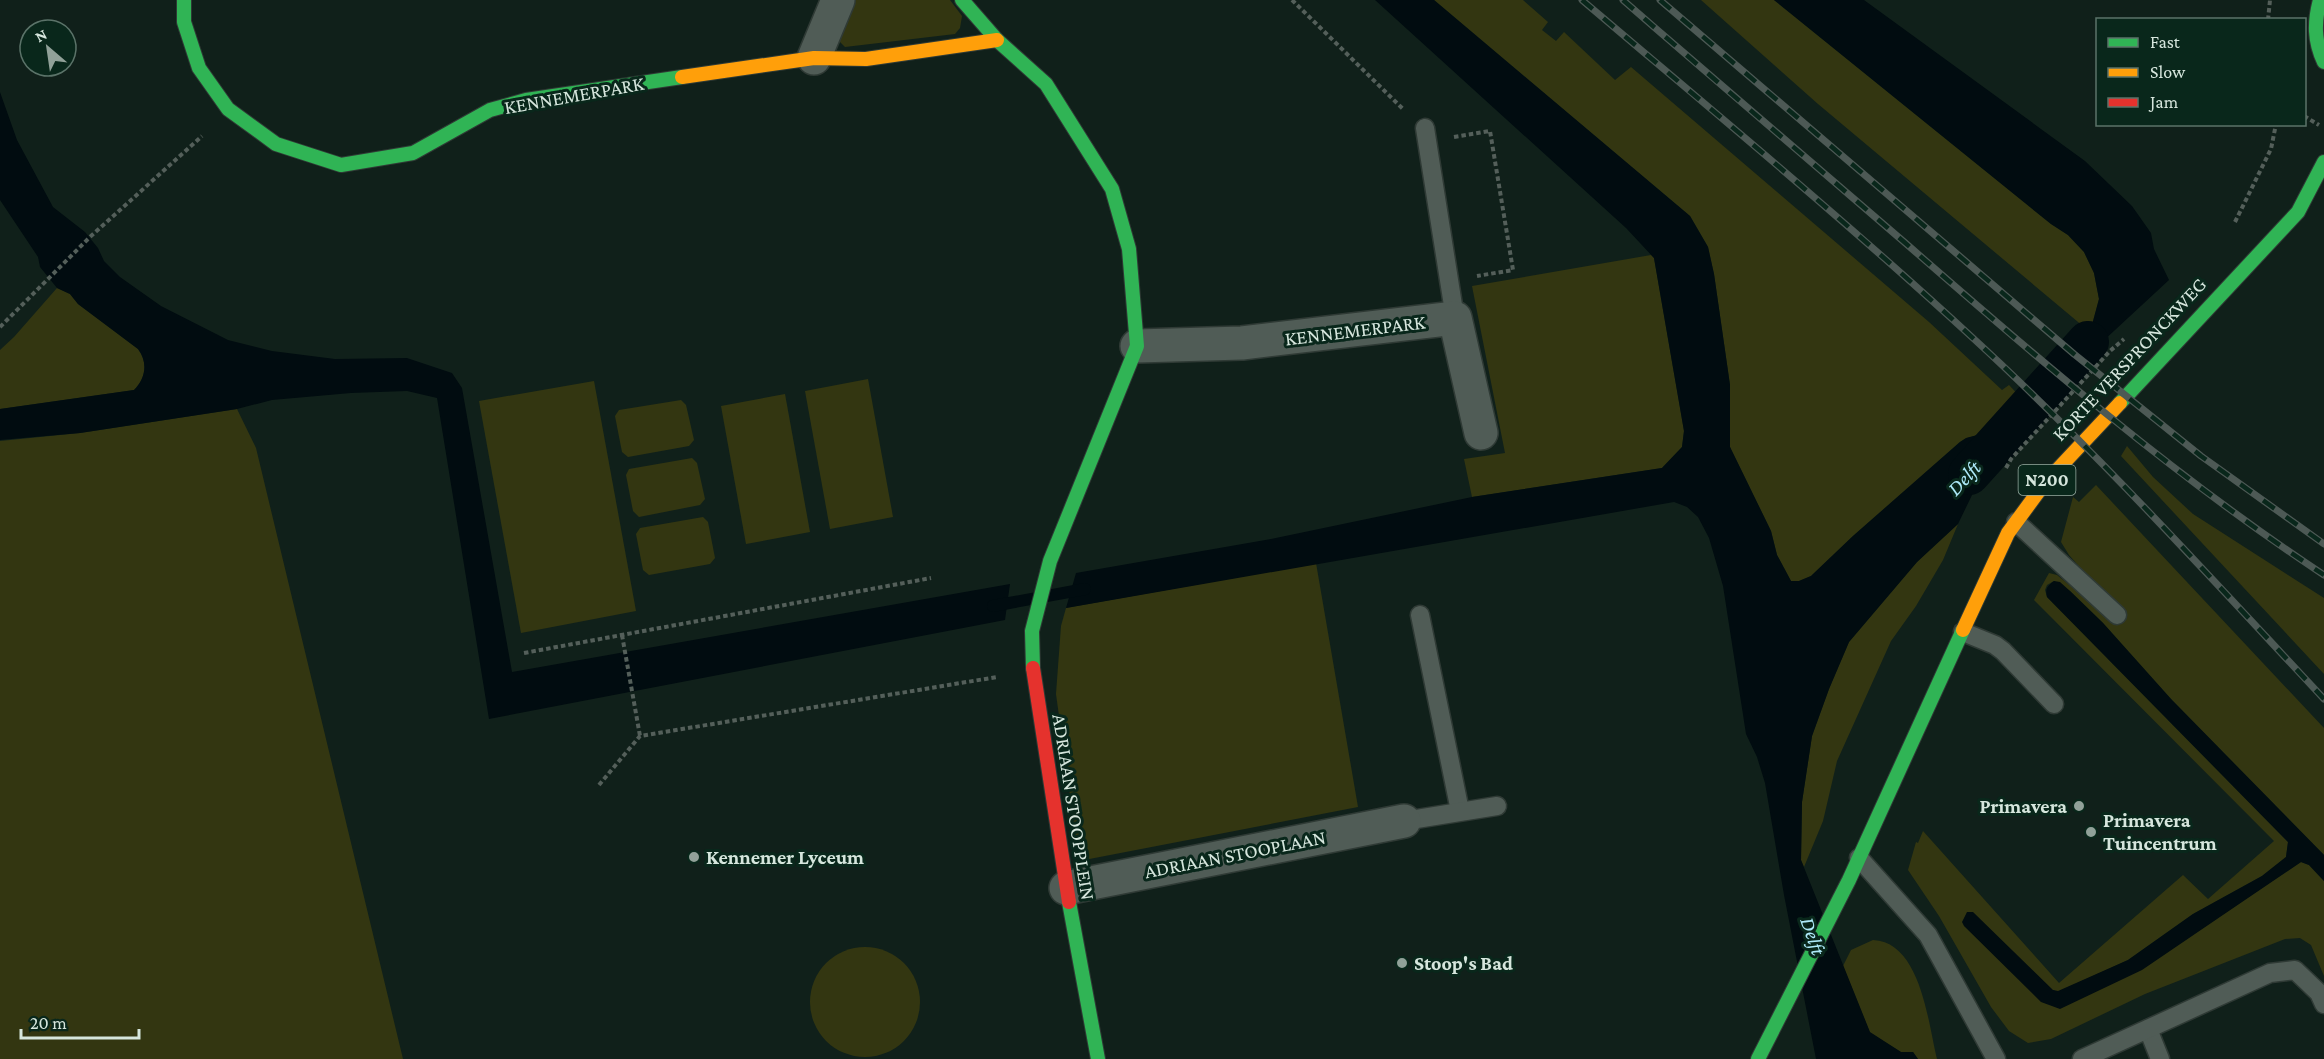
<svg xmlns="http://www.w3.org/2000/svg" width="2324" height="1059" font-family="'Crimson Pro',serif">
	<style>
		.green { fill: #333611 }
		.water { fill: #010c10 }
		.pier { fill: #10201a }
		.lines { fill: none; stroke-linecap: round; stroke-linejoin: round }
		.stream { stroke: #010c10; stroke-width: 12 }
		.canal { stroke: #010c10; stroke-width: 42 }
		.lane-casing { stroke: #2f3a35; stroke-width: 21 }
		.street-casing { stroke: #2f3a35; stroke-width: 36 }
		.fast-casing { stroke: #2f3a35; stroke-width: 16 }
		.slow-casing { stroke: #2f3a35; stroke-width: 16 }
		.jam-casing { stroke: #2f3a35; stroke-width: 16 }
		.path { stroke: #545f5a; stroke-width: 4; stroke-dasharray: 4.5 3; stroke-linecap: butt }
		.lane { stroke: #505c56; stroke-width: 18 }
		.street { stroke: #505c56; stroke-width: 33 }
		.fast { stroke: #30b455; stroke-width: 14 }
		.slow { stroke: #ff9f0a; stroke-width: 14 }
		.jam { stroke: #e5322d; stroke-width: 14 }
		.rail-casing { stroke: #4d5955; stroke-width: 7 }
		.rail { stroke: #09271b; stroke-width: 4.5; stroke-dasharray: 14; stroke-linecap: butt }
		.poi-dot { fill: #91a199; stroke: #09271b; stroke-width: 2 }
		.labels { text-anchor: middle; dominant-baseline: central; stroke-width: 6; stroke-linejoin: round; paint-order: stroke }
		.shield { fill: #09271b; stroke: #98ada3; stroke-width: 1.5 }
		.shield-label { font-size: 18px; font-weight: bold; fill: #d6e6dd }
		.street-label { font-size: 20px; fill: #d6e6dd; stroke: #09271b }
		.poi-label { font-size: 20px; font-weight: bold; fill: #d6e6dd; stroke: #09271b; text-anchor: start }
		.water-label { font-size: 21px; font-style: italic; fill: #aeeafa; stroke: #09271b }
	</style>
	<rect width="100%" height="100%" fill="#10201a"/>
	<!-- green -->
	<g class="green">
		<polygon points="851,0 950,0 962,16 960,28 955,34 845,47 839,41"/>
		<polygon points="1434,0 1523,0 1548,22 1542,30 1556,41 1564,32 1615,80 1631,67 1929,322 2002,390 2009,385 2024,401 2004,428 1967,438 1960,442 1853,536 1811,576 1799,581 1791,581 1777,555 1771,531 1730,447 1730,385 1714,274 1708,247 1690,216"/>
		<polygon points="1701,0 1774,0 2051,224 2068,235 2084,252 2094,273 2099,299 2090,332 1818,104"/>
		<polygon points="1651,255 1654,258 1684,431 1682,447 1662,468 1472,497 1464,459 1505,453 1472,286"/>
		<path d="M57 288 70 294 78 304 138 349C148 363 146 378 134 390L0 409V350L14 337Z"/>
		<polygon points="868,379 893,517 830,529 805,391"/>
		<polygon points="594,381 636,611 521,633 479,401"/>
		<polygon points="785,394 810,532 746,544 721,406"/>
		<polygon points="681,400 686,405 694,440 689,446 628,457 622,452 615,416 619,410"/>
		<polygon points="237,409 256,448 403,1059 0,1059 0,441 80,433"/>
		<polygon points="2127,446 2153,477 2193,514 2324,598 2324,674 2121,456"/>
		<polygon points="692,458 697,463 705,499 700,505 639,517 633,511 626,475 629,469"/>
		<polygon points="2096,485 2324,728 2324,855 2171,699 2103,623 2070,591 2054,581 2047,585 2045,590 2047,597 2288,842 2286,857 2262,876 2193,914 2128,960 2058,992 2053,990 2041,1002 2192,935 2301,862 2309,865 2324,881 2324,976 2311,945 2300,938 2285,939 2145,994 2051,1039 2028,1043 2009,1031 1991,1007 1939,916 1908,870 1916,842 1918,843 1923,831 2059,983 2183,875 2208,899 2274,841 2034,600 2049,573 2057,575 2072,587 2084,572 2069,555 2061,542 2073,497 2079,502"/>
		<polygon points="703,517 708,522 715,558 710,564 649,575 643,570 636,534 640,528"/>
		<polygon points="1958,524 1943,560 1916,606 1891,641 1837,761 1823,821 1804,867 1801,860 1802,802 1812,736 1829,689 1849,642 1917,562"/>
		<polygon points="1316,563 1358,807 1079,861 1056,694 1061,626 1066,608"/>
		<path d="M1873 940C1921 942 1928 1023 1937 1059H1918L1913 1052H1901L1870 1033 1843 966 1851 950Z"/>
		<circle cx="865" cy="1002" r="55"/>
	</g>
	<!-- water -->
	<g class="water">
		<polygon points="1375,0 1434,0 1690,216 1708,247 1714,274 1730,385 1730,447 1771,531 1777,555 1791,581 1799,581 1811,576 1853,536 1960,442 1966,438 2004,428 2010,433 1987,464 1958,524 1917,562 1849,642 1829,689 1812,736 1802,802 1801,860 1870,1032 1901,1052 1913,1052 1918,1059 1816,1059 1784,895 1765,783 1757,757 1746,734 1723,586 1709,538 1698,517 1687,507 1674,502 1066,608 1076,573 1271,539 1472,497 1662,468 1682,447 1684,431 1654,258 1626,228"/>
		<polygon points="1774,0 1864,0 2085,161 2132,206 2151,233 2154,249 2169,280 2074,368 2063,369 2088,340 2099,299 2094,273 2084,252 2068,235 2051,224"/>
		<path d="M0 92 17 140 53 207 85 232 98 248 104 261 120 277 161 306 228 340 272 351 335 359 407 358 452 373 462 388 512 672 1010 584 1005 620 489 719 437 398 407 391 351 393 272 400 237 409 80 433 0 440V409L134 390C146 378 148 362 138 349L78 304 70 294 57 288 40 267 38 257 0 200Z"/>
		<path d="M2054 581 2060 582 2070 591 2103 623 2171 699 2324 855V881L2309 865 2301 862 2142 970 2060 1009 2041 1002 1964 926 1962 922 1967 912H1973L2053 990 2058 991 2128 960 2193 914 2262 876 2286 857 2288 842 2047 597C2045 589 2047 586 2054 581Z"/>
	</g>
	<!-- pier -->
	<polygon class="pier" points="2086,340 2098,350 2056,391 2052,391 2046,384"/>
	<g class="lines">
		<!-- stream -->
		<polyline class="stream" points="993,606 1085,589"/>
		<!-- canal -->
		<polyline class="canal" points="1969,474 2088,342"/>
		<defs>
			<g id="lane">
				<polyline points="1425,128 1455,318"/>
				<polyline points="2016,522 2117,615"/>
				<polyline points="1420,615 1460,811"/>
				<polyline points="1963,632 1995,645 2003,651 2054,704"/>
				<polyline points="1404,821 1497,806"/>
				<polyline points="1859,858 1928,935 1996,1059"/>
				<polyline points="2148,1029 2160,1059"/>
				<polyline points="2082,1059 2270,973 2295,970 2319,993 2324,1004"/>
			</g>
			<g id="street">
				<polyline points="814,58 838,0"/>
				<polyline points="1137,346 1242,343 1455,318 1481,433"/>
				<polyline points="1066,888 1404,821"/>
			</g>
			<g id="fast">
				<polyline points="184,0 184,22 199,68 228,109 276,144 341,165 413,153 490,110 526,100 682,77"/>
				<polyline points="962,0 997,40 1046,84 1112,189 1129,249 1137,346 1050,561 1032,631 1033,668"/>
				<path d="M2320 0C2314 22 2314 41 2324 62"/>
				<polyline points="2120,403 2298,212 2324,162"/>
				<polyline points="1069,902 1098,1059"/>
				<polyline points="1758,1059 1849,880 1963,630"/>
			</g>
			<g id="slow">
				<polyline points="682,77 814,58 866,59 997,40"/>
				<polyline points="1963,630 2008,533 2044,484 2120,403"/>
			</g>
			<polyline id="jam" points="1033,668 1069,902"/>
		</defs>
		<!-- lane casing -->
		<use href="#lane" class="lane-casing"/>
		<!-- street casing -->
		<use href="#street" class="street-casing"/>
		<!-- fast casing -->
		<use href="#fast" class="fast-casing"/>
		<!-- slow casing -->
		<use href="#slow" class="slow-casing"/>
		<!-- jam casing -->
		<use href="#jam" class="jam-casing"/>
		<!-- path -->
		<g class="path">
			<polyline points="1292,0 1403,109"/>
			<polyline points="2268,20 2270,0"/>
			<polyline points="2304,116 2319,125"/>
			<polyline points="1454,137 1490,131 1513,270 1477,276"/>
			<polyline points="2235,222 2271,149 2276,124"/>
			<polyline points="0,327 90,237 202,136"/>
			<polyline points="2006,468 2011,459 2110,351 2124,339"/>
			<polyline points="622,635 640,736"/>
			<polyline points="524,653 931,578"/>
			<polyline points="599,785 640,736 997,677"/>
		</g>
		<!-- lane -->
		<use href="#lane" class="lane"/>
		<!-- street -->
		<use href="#street" class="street"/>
		<!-- fast -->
		<use href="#fast" class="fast"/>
		<!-- slow -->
		<use href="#slow" class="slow"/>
		<!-- jam -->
		<use href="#jam" class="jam"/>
		<defs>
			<g id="rail">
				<path d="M1582 0C1714 112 1847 222 1974 339 2097 452 2210 577 2324 699"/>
				<path d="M1623 0C1716 81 1810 161 1903 241 2038 359 2174 476 2324 575"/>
				<polyline points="1660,0 2074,354 2201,456 2324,544"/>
			</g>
		</defs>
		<!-- rail casing -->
		<use href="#rail" class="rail-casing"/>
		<!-- rail -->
		<use href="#rail" class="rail"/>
	</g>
	<!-- markers -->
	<g class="poi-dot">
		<circle cx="2079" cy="806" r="6"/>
		<circle cx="2091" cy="832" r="6"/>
		<circle cx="694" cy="857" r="6"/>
		<circle cx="1402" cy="963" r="6"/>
	</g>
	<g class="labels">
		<!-- shield labels -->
		<rect class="shield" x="2018.5" y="465" width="57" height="30" rx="4.5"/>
		<g class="shield-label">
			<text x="2047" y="480">N200</text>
		</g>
		<!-- street labels -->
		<g class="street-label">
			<text transform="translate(574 95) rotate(-10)">KENNEMERPARK</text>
			<text transform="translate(1355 330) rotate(-7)">KENNEMERPARK</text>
			<text transform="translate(2129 359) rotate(-47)">KORTE VERSPRONCKWEG</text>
			<text transform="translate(1074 807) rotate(81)">ADRIAAN STOOPPLEIN</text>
			<text transform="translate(1235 854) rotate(-11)">ADRIAAN STOOPLAAN</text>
		</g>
		<!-- poi labels -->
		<g class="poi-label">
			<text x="2067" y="806" text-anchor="end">Primavera</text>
			<text x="2103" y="820">Primavera<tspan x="2103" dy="23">Tuincentrum</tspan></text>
			<text x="706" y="857">Kennemer Lyceum</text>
			<text x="1414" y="963">Stoop's Bad</text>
		</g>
		<!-- water labels -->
		<g class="water-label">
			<text transform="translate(1964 478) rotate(-47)">Delft</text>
			<text transform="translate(1813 936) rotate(71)">Delft</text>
		</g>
	</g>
	<!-- legend -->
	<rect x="2096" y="18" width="210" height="108" fill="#09271b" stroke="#5b7369" stroke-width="1.5"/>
	<rect x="2108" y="38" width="30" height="9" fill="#30b455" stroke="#5b7369" stroke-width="1.5"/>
	<text x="2150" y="48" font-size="18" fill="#d6e6dd">Fast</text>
	<rect x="2108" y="68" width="30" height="9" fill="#ff9f0a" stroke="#5b7369" stroke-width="1.5"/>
	<text x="2150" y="78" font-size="18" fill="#d6e6dd">Slow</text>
	<rect x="2108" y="98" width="30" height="9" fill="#e5322d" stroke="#5b7369" stroke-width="1.5"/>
	<text x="2150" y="108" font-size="18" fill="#d6e6dd">Jam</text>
	<!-- north arrow -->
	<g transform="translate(48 48) rotate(331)"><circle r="28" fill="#09271b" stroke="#5b7369" stroke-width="1.5"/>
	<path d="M0-4.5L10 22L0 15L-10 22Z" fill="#91a199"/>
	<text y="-9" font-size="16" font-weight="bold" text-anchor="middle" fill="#d6e6dd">N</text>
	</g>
	<!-- scale -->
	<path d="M21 1029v9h118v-9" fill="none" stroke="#d6e6dd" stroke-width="3"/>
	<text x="30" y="1029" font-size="18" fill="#d6e6dd" stroke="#09271b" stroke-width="4.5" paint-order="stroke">20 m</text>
</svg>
